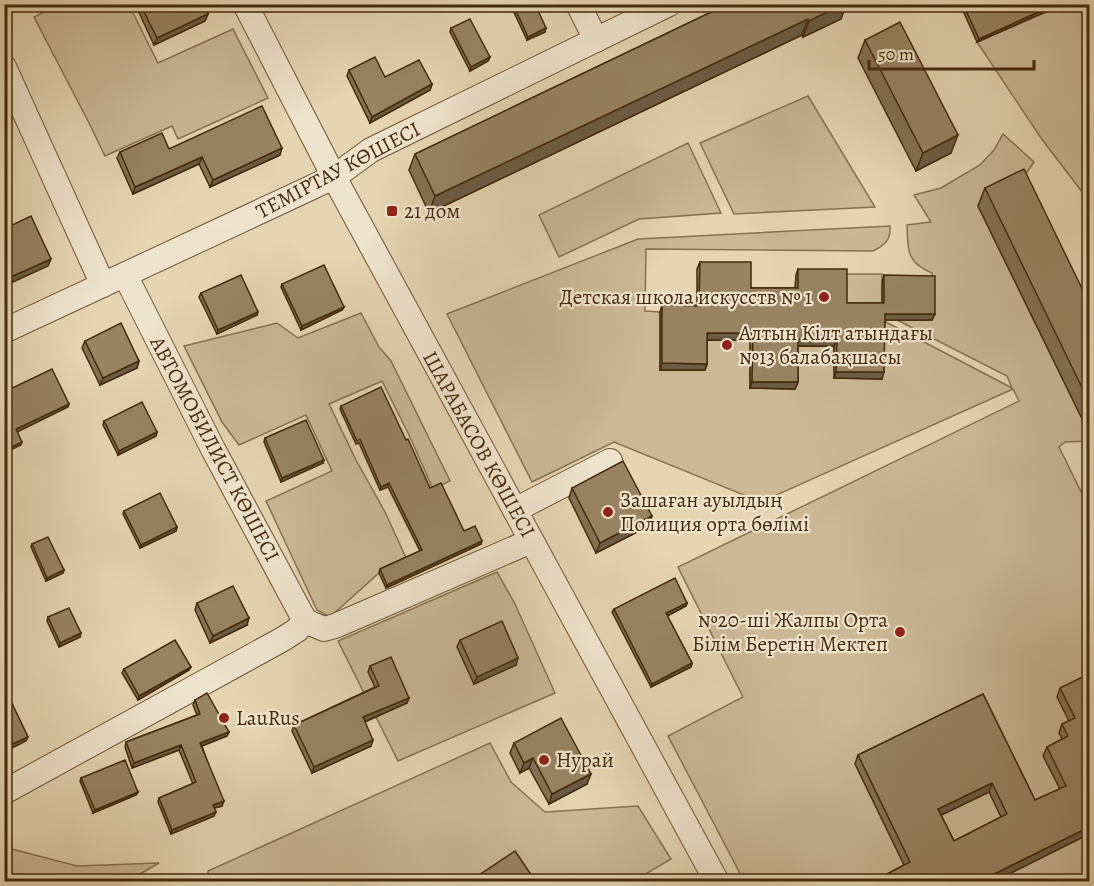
<svg xmlns="http://www.w3.org/2000/svg" width="1094" height="886" font-family="Alegreya,serif">
	<style>
		.green { fill: #cab896; stroke: #877151; stroke-width: 1.5 }
		.lines { fill: none; stroke-linecap: round; stroke-linejoin: round }
		.minor-casing { stroke: #6c5536; stroke-width: 26 }
		.minor { stroke: #eee4cd; stroke-width: 24 }
		.wall { fill: #837154; stroke: #442a0c; stroke-width: 1.5; fill-rule: evenodd }
		.shaded-wall { fill: #6a5c45; stroke: #442a0c; stroke-width: 1.5 }
		.building { fill: #988362; stroke: #442a0c; stroke-width: 1.5; fill-rule: evenodd }
		.poi-dot { fill: #8f2418; stroke: #eee4cd; stroke-width: 2 }
		.labels { text-anchor: middle; dominant-baseline: central; stroke-width: 4.5; stroke-linejoin: round; paint-order: stroke }
		.street-label { font-size: 21px; fill: #442a0c; stroke: #eee4cd }
		.poi-label { font-size: 21px; fill: #442a0c; stroke: #eee4cd; text-anchor: start }
	</style>
	<rect width="100%" height="100%" fill="#e5d5b2"/>
	<filter id="stains"><feTurbulence type="fractalNoise" baseFrequency=".00333" numOctaves="4"/><feColorMatrix values="0 0 0 0 .2 0 0 0 0 .09 0 0 0 0 .02 0 0 0 .5 -.17"/></filter>
	<radialGradient id="worn" r=".72"><stop offset=".6" stop-color="#630" stop-opacity="0"/><stop offset="1" stop-color="#630" stop-opacity=".3"/></radialGradient>
	<!-- green -->
	<g class="green">
		<polygon points="59,5 129,5 158,63 233,29 268,98 178,139 172,126 105,156 89,123 34,17"/>
		<polygon points="1063,5 1089,5 1089,201 1041,138 977,42"/>
		<polygon points="808,96 875,207 734,214 700,143"/>
		<path d="M1003 134 1034 162 1017 187 978 206 1089 433V441L1065 442 1059 447 1089 508V881H744L668 736 743 697 678 567 1019 401 1013 389 761 502 614 442 532 482 447 314 638 239 890 226C891 240 885 245 873 251L646 249 645 311 660 312V370L705 340H750V388L796 346H834V378L882 320 1012 388 1007 376 897 320H932V273C906 262 908 251 907 225L931 222 914 195 941 188 980 165 994 150Z"/>
		<polygon points="688,143 721,213 639,219 559,257 539,215"/>
		<rect x="844" y="274" width="38" height="36"/>
		<polygon points="361,313 379,347 391,361 450,481 433,489 410,437 382,381 329,404 356,460 385,512 407,560 379,573 330,617 317,610 266,501 332,471 306,415 239,445 222,422 184,346 277,323 298,338"/>
		<polygon points="497,572 515,604 555,693 398,761 338,641"/>
		<polygon points="490,743 511,782 545,812 638,806 671,859 634,881 207,882 208,871"/>
		<polygon points="5,833 12,849 77,866 159,863 128,881 5,881"/>
	</g>
	<g class="lines">
		<defs>
			<g id="minor">
				<polyline points="245,4 334,177 717,882"/>
				<polyline points="578,4 596,40"/>
				<polyline points="4,67 103,285"/>
				<polyline points="125,275 213,449 305,621"/>
				<polyline points="4,331 334,177 371,150 669,4"/>
				<polyline points="515,510 610,461"/>
				<polyline points="4,792 283,639 297,630 305,621 324,629 335,626 531,541"/>
			</g>
		</defs>
		<!-- minor casing -->
		<use href="#minor" class="minor-casing"/>
		<!-- minor -->
		<use href="#minor" class="minor"/>
	</g>
	<!-- wall -->
	<g class="wall">
		<polygon points="135,4 203,4 208,14 205,21 154,45"/>
		<polygon points="510,4 535,4 545,32 527,40"/>
		<polygon points="728,4 846,4 841,19 803,37 802,35 429,213 409,170 415,154"/>
		<polygon points="960,4 1063,4 977,42"/>
		<polygon points="451,28 490,57 488,61 470,71 450,32"/>
		<polygon points="865,40 951,153 916,171 858,58"/>
		<polygon points="349,70 385,77 432,84 430,90 370,123 347,76"/>
		<polygon points="169,149 280,155 210,187 199,164 133,194 117,158 120,152"/>
		<polygon points="985,188 1089,303 1089,433 978,206"/>
		<polygon points="700,262 751,288 795,288 796,275 798,269 847,303 882,303 882,282 884,275 935,314 932,320 885,320 882,379 834,378 834,346 798,346 798,382 795,389 750,388 750,340 707,340 707,364 705,370 660,370 660,312 662,305 697,305 697,269"/>
		<polygon points="282,284 344,307 342,310 301,330 281,287"/>
		<polygon points="201,293 257,315 217,334 199,297"/>
		<polygon points="85,341 137,368 100,385 82,348"/>
		<polygon points="341,406 406,440 430,488 464,531 481,544 386,588 379,573 380,569 420,551 388,487 380,490 359,443 356,444 340,409"/>
		<polygon points="104,421 157,432 156,436 118,455 103,425"/>
		<polygon points="265,438 323,463 281,482 264,442"/>
		<polygon points="572,488 649,526 596,553 569,498"/>
		<polygon points="124,511 177,527 176,531 140,548 123,514"/>
		<polygon points="32,544 64,570 63,573 46,581 31,547"/>
		<polygon points="197,603 247,625 210,643 195,610"/>
		<polygon points="687,603 686,606 667,616 692,663 691,667 651,687 612,612 614,609"/>
		<polygon points="48,617 80,637 59,647 47,621"/>
		<polygon points="460,640 516,665 474,684 457,647"/>
		<polygon points="370,666 409,698 407,703 365,722 371,746 312,773 292,731 294,725 375,687 368,672"/>
		<polygon points="191,667 189,670 138,700 122,673 124,669"/>
		<path d="M1089 674V834L993 882H884L887 874 904 865 855 764 858 755 983 694 1035 800 1060 789 1043 756 1047 747 1062 739 1059 733 1062 724 1069 721 1057 697 1060 688ZM989 792 1001 817 954 841 941 815Z"/>
		<polygon points="195,700 229,732 227,736 202,746 222,806 214,808 214,816 171,834 158,802 159,798 193,784 179,750 132,768 125,747 126,742 197,715 193,705"/>
		<polygon points="514,743 587,784 549,804 529,768 520,773 510,753"/>
		<polygon points="81,778 138,792 136,795 93,813 80,781"/>
		<polygon points="479,875 536,882 480,882 478,878"/>
	</g>
	<!-- shaded-wall -->
	<g class="shaded-wall">
		<polygon points="843,4 846,4 841,19 803,37 809,21"/>
		<polygon points="1056,4 1063,4 977,42 979,39"/>
		<polygon points="208,14 205,21 154,45 157,38"/>
		<polygon points="808,19 802,35 429,213 435,196"/>
		<polygon points="546,28 545,32 527,40 528,37"/>
		<polygon points="490,57 488,61 470,71 471,67"/>
		<polygon points="432,84 430,90 370,123 372,117"/>
		<polygon points="958,135 951,153 916,171 923,153"/>
		<polygon points="282,148 280,155 210,187 213,180"/>
		<polygon points="202,157 199,164 133,194 135,187"/>
		<polygon points="51,259 48,266 4,286 4,280"/>
		<polygon points="344,307 342,310 301,330 302,326"/>
		<polygon points="258,312 257,315 217,334 218,330"/>
		<polygon points="885,314 935,314 932,320 882,320"/>
		<polygon points="707,333 753,333 750,340 705,340"/>
		<polygon points="798,339 837,339 834,346 796,346"/>
		<polygon points="139,361 137,368 100,385 103,378"/>
		<polygon points="662,363 707,364 705,370 660,370"/>
		<polygon points="836,372 884,372 882,379 834,378"/>
		<polygon points="752,382 798,382 795,389 750,388"/>
		<polygon points="69,404 68,407 15,433 16,429"/>
		<polygon points="157,432 156,436 118,455 119,451"/>
		<polygon points="22,442 21,445 4,453 4,451"/>
		<polygon points="324,460 323,463 281,482 282,478"/>
		<polygon points="389,483 388,487 380,490 381,487"/>
		<polygon points="652,516 649,526 596,553 600,543"/>
		<polygon points="177,527 176,531 140,548 141,545"/>
		<polygon points="482,541 481,544 386,588 387,585"/>
		<polygon points="64,570 63,573 46,581 47,578"/>
		<polygon points="687,603 686,606 665,617 666,613"/>
		<polygon points="249,618 247,625 210,643 213,636"/>
		<polygon points="81,633 80,637 59,647 60,643"/>
		<polygon points="518,658 516,665 474,684 477,677"/>
		<polygon points="692,663 691,667 651,687 652,684"/>
		<polygon points="191,667 189,670 138,700 139,696"/>
		<polygon points="409,698 407,703 361,723 363,717"/>
		<polygon points="229,732 227,736 199,747 200,743"/>
		<polygon points="28,737 26,741 4,752 4,748"/>
		<polygon points="373,740 371,746 312,773 314,767"/>
		<polygon points="181,745 179,750 132,768 134,763"/>
		<polygon points="533,758 529,768 520,773 524,763"/>
		<polygon points="591,774 587,784 549,804 552,794"/>
		<polygon points="992,783 989,792 935,818 938,809"/>
		<polygon points="138,792 136,795 93,813 95,810"/>
		<polygon points="224,801 222,806 211,809 213,805"/>
		<polygon points="216,812 214,816 171,834 172,830"/>
		<polygon points="1089,827 1089,834 993,882 978,882"/>
	</g>
	<!-- building -->
	<g class="building">
		<polygon points="140,4 203,4 208,14 157,38"/>
		<polygon points="513,4 535,4 546,28 528,37"/>
		<polygon points="728,4 843,4 809,21 808,19 435,196 415,154"/>
		<polygon points="963,4 1056,4 979,39"/>
		<polygon points="470,19 490,57 471,67 451,28"/>
		<polygon points="900,22 958,135 923,153 865,40"/>
		<polygon points="375,57 385,77 419,60 432,84 372,117 349,70"/>
		<polygon points="262,106 282,148 213,180 202,157 135,187 120,152 162,133 169,149"/>
		<polygon points="1024,169 1089,303 1089,402 985,188"/>
		<polygon points="31,216 51,259 4,280 4,229"/>
		<polygon points="700,262 751,262 751,288 798,288 798,269 847,269 847,303 884,303 884,275 935,276 935,314 885,314 884,372 836,372 837,339 798,339 798,382 752,382 753,333 707,333 707,364 662,363 662,305 699,306"/>
		<polygon points="324,265 344,307 302,326 282,284"/>
		<polygon points="241,275 258,312 218,330 201,293"/>
		<polygon points="121,323 139,361 103,378 85,341"/>
		<polygon points="52,369 69,404 16,429 22,442 4,451 4,392"/>
		<polygon points="381,387 406,440 408,439 430,488 441,483 464,531 475,526 482,541 387,585 380,569 422,550 389,483 381,487 360,439 357,441 341,406"/>
		<polygon points="142,402 157,432 119,451 104,421"/>
		<polygon points="306,420 324,460 282,478 265,438"/>
		<polygon points="623,461 652,516 600,543 572,488"/>
		<polygon points="160,493 177,527 141,545 124,511"/>
		<polygon points="48,537 64,570 47,578 32,544"/>
		<polygon points="675,578 687,603 666,613 692,663 652,684 614,609"/>
		<polygon points="233,586 249,618 213,636 197,603"/>
		<polygon points="69,608 81,633 60,643 48,617"/>
		<polygon points="502,621 518,658 477,677 460,640"/>
		<polygon points="175,640 191,667 139,696 124,669"/>
		<polygon points="391,657 409,698 363,717 373,740 314,767 294,725 379,686 370,666"/>
		<path d="M1089 674V827L978 882H891L887 874 910 862 858 755 983 694 1035 800 1066 786 1047 747 1068 736 1062 724 1075 718 1060 688ZM992 783 1007 814 954 841 938 809Z"/>
		<polygon points="207,693 229,732 200,743 224,801 213,805 216,812 172,830 159,798 196,782 181,745 134,763 126,742 200,714 195,700"/>
		<polygon points="9,697 28,737 4,748 4,699"/>
		<polygon points="561,718 591,774 552,794 533,758 524,763 514,743"/>
		<polygon points="125,760 138,792 95,810 81,778"/>
		<polygon points="515,851 536,882 484,882 479,875"/>
	</g>
	<!-- markers -->
	<g class="poi-dot">
		<rect x="386" y="205" width="12" height="12" rx="3"/>
		<circle cx="824" cy="297" r="6"/>
		<circle cx="727" cy="345" r="6"/>
		<circle cx="608" cy="512" r="6"/>
		<circle cx="900" cy="632" r="6"/>
		<circle cx="224" cy="718" r="6"/>
		<circle cx="544" cy="760" r="6"/>
	</g>
	<g class="labels">
		<!-- street labels -->
		<g class="street-label">
			<text transform="translate(338 170) rotate(-28)">ТЕМІРТАУ КӨШЕСІ</text>
			<text transform="translate(479 444) rotate(61)">ШАРАБАСОВ КӨШЕСІ</text>
			<text transform="translate(215 449) rotate(62)">АВТОМОБИЛИСТ КӨШЕСІ</text>
		</g>
		<!-- poi labels -->
		<g class="poi-label">
			<text x="404" y="211">21 дом</text>
			<text x="812" y="297" text-anchor="end">Детская школа искусств № 1</text>
			<text x="739" y="333">Алтын Кілт атындағы<tspan x="739" dy="24">№13 балабақшасы</tspan></text>
			<text x="620" y="500">Зашаған ауылдың<tspan x="620" dy="24">Полиция орта бөлімі</tspan></text>
			<text x="888" y="620" text-anchor="end">№20-ші Жалпы Орта<tspan x="888" dy="24">Білім Беретін Мектеп</tspan></text>
			<text x="236" y="718">LauRus</text>
			<text x="556" y="760">Нурай</text>
		</g>
	</g>
	<!-- margin -->
	<rect width="1094" height="886" fill="none" stroke="#e5d5b2" stroke-width="24"/>
	<rect x="6" y="6" width="1082" height="874" fill="none" stroke="#442a0c" stroke-width="3"/>
	<rect x="12" y="12" width="1070" height="862" fill="none" stroke="#442a0c" stroke-width="1.5"/>
	<!-- scale -->
	<path d="M869 60v9h165v-9" fill="none" stroke="#442a0c" stroke-width="3"/>
	<text x="878" y="60" font-size="18" fill="#442a0c" stroke="#eee4cd" stroke-width="4.5" paint-order="stroke">50 m</text>
	<rect width="100%" height="100%" filter="url(#stains)"/>
	<rect width="100%" height="100%" fill="url(#worn)"/>
</svg>
